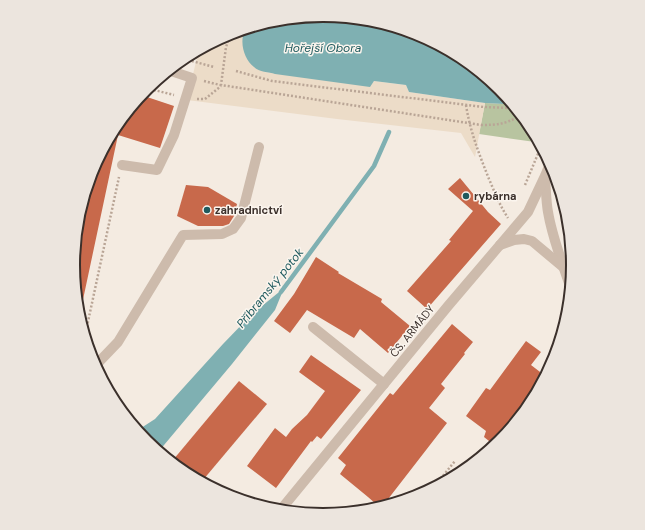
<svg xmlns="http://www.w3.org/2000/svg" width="645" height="530" font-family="'DM Sans',sans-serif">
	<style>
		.green { fill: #b8c4a0 }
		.plaza { fill: #ecdcc8 }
		.water { fill: #7fb0b2 }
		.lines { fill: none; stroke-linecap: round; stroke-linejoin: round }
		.stream { stroke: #7fb0b2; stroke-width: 4.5 }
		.building { fill: #c8694b }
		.path { stroke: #b9a596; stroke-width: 2.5; stroke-dasharray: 2 2; stroke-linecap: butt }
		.minor { stroke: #cdbbac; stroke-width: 10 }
		.poi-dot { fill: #1f5a5e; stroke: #fbf5ee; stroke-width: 1.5 }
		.labels { text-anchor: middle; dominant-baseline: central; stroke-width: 3; stroke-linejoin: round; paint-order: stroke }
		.poi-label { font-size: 11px; font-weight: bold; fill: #3b302b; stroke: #fbf5ee; text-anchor: start }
		.street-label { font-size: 11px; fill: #3b302b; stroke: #fbf5ee }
		.water-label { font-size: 12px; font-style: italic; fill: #1f5a5e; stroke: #fbf5ee }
		.rim { fill: none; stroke: #3b302b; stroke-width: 2 }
	</style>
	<rect width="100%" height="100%" fill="#f4ebe1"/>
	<!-- green -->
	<polygon class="green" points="507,100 535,142 479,134 485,103 504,104"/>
	<!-- plaza -->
	<polygon class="plaza" points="245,30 243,34 265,72 370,86 374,81 397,84 406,85 409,92 485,103 475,157 461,133 337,119 187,100 198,53 227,34"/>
	<!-- water -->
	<g class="water">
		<path d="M323 15 418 34 499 88 507 100 504 104 485 103 409 92 406 85 374 81 370 87 275 74C269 72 259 72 254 67 244 59 239 42 245 30Z"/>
		<polygon points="284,288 275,310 232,364 159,451 146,442 138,430 155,419 223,344 251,315"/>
	</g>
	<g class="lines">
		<!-- stream -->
		<polyline class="stream" points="281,292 374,166 389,132"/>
	</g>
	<!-- building -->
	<g class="building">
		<polygon points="141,95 174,106 160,148 118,135 81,309 72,265 92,169"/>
		<polygon points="460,178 488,212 501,224 427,309 407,291 451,241 449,240 473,211 448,189"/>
		<polygon points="186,185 208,187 237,204 234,216 229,224 223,226 198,226 177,216"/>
		<polygon points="316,257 339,272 338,273 382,299 381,302 410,326 388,353 360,329 354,338 307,310 290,333 274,321 294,294"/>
		<polygon points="452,324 473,342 464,353 465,354 441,384 445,388 429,408 447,423 385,503 376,504 368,497 340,474 346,465 338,458 390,393 393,395"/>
		<polygon points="526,341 541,352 531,365 544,375 499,442 494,445 484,437 486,431 466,416 486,388 490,390"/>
		<polygon points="311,355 361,390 321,439 317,436 312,442 311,441 276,488 247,466 275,428 286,437 292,429 307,415 325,391 299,372"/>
		<polygon points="239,381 267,404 203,480 173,460"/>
	</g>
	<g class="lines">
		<!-- path -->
		<g class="path">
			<path d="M231 33 226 47 221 85 481 125C497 125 505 124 518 117"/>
			<polyline points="188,60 214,67"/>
			<polyline points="236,71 272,81 484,107 509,108 512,107"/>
			<polyline points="204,81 220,85"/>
			<polyline points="146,88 174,95"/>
			<polyline points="197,99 205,99 221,86"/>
			<path d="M466 105C470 131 479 154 489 179 495 193 500 206 508 218"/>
			<polyline points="525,185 540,149"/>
			<polyline points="86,331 119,177"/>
			<polyline points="438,482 455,461"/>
		</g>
		<!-- minor -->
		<g class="minor">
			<polyline points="122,165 157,170 174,135 192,78 171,71"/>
			<path d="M545 178C546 189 546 201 548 212 552 236 561 260 569 283"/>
			<polyline points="500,245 514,240 524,239 532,241 563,267"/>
			<polyline points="313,327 384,384"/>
			<polyline points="95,366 118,342 183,235 222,234 233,229 241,218 259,147"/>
			<polyline points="283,507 448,306 528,212 545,176 550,164"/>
		</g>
	</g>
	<!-- markers -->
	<g class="poi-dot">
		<circle cx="466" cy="196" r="4"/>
		<circle cx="207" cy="210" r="4"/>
	</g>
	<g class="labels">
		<!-- poi labels -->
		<g class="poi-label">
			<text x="474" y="196">rybárna</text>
			<text x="215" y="210">zahradnictví</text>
		</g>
		<!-- street labels -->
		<g class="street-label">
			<text transform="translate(412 331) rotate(-51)">ČS. ARMÁDY</text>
		</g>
		<!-- water labels -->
		<g class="water-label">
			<text x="323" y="48">Hořejší Obora</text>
			<text transform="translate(270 288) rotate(-51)">Příbramský potok</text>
		</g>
	</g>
	<!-- crop -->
	<path d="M0 0H645V530H0ZM80 265a243 243 0 1 1 486 0a243 243 0 1 1-486 0Z" fill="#ece5de" fill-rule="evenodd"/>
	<path class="rim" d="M80 265a243 243 0 1 1 486 0a243 243 0 1 1-486 0Z"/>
</svg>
